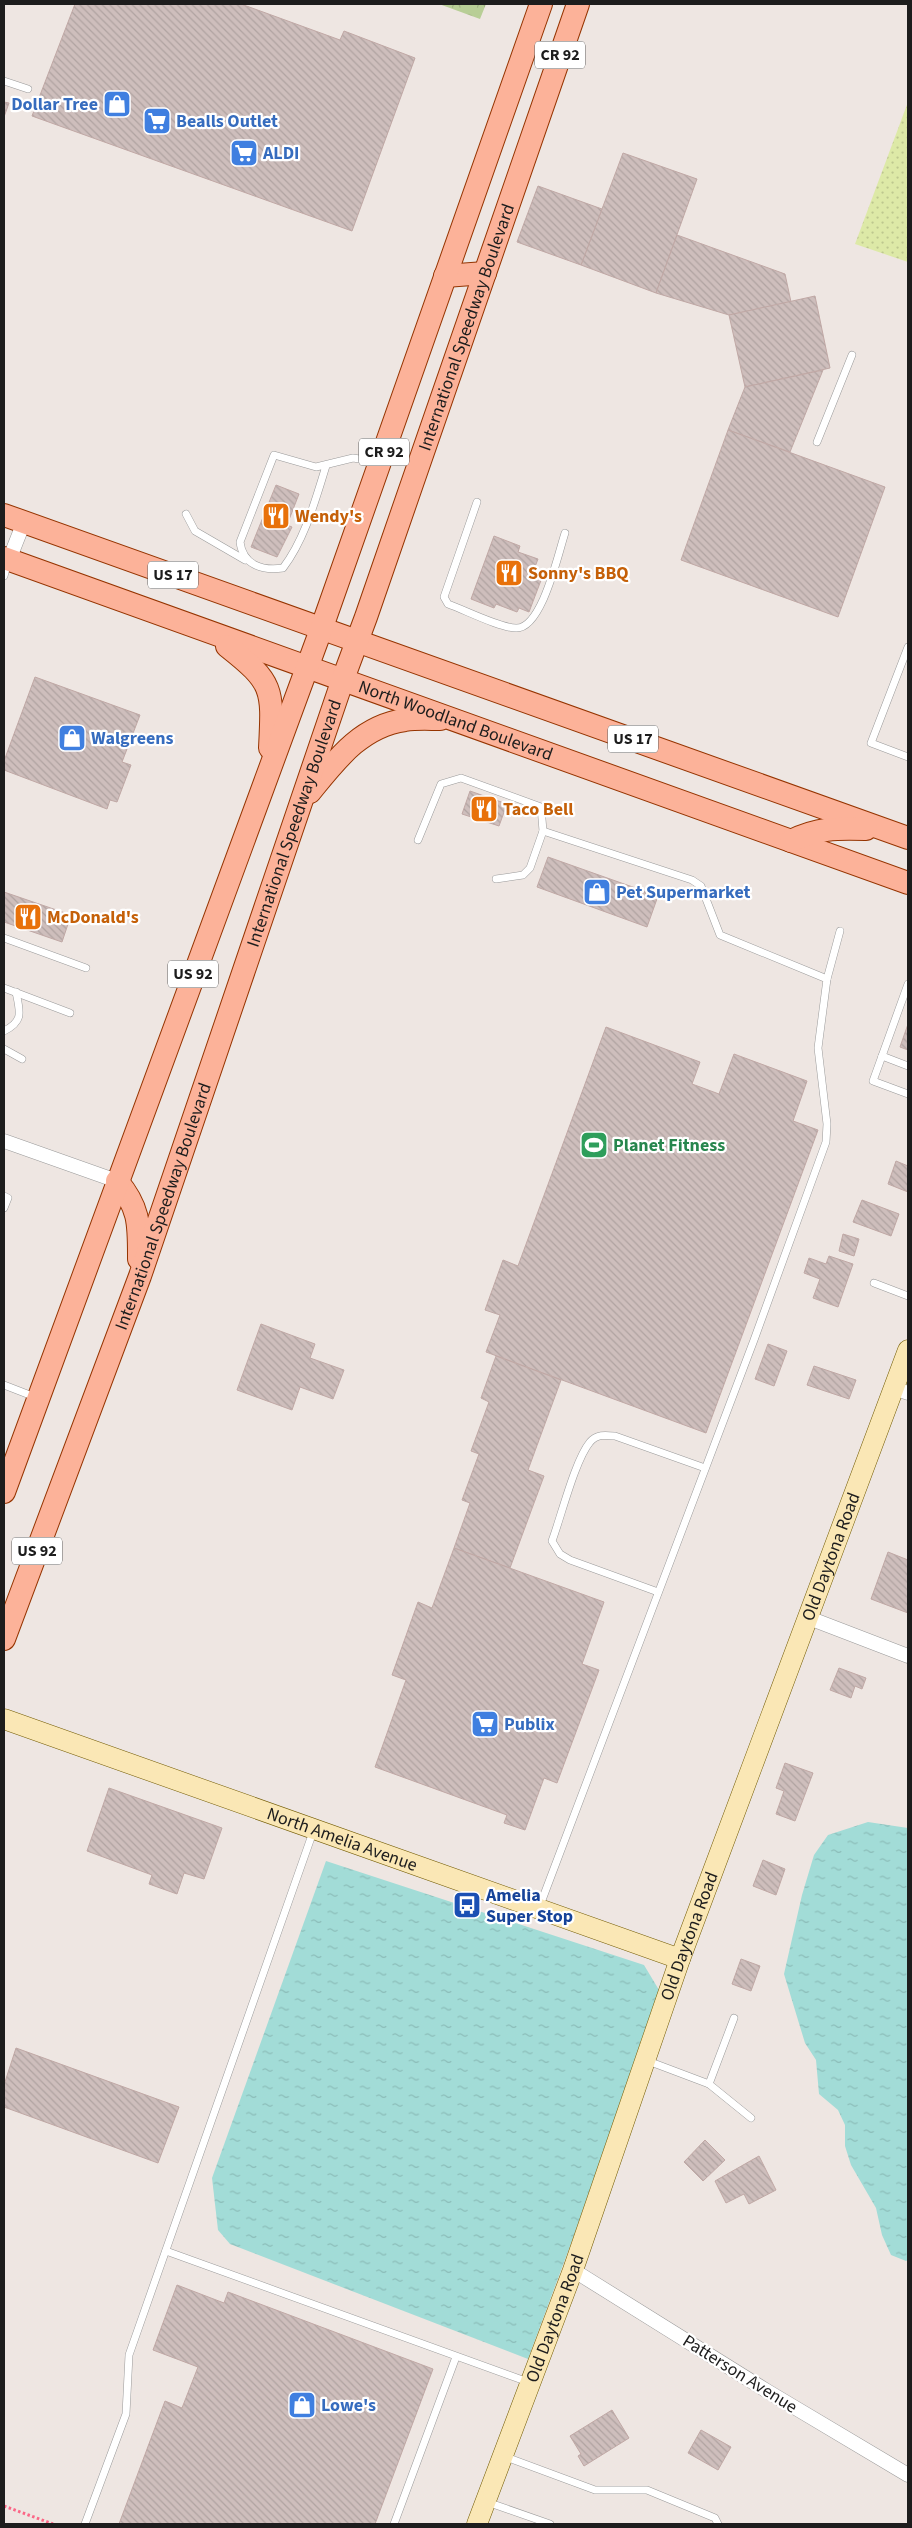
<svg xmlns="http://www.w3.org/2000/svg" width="912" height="2528" font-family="'Source Sans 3',sans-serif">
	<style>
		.grass { fill: url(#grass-dots) }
		.forest { fill: url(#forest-crowns) }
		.water { fill: url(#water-ripples) }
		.building { fill: url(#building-back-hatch); stroke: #c0a8a5 }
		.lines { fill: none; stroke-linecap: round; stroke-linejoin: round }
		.lane-casing { stroke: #9a9a9a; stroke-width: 8 }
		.street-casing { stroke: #9a9a9a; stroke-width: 15 }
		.secondary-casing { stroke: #735c04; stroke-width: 21 }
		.primary-casing { stroke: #953400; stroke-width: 24 }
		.path { stroke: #fb6787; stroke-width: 3; stroke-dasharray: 2.5 2.5; stroke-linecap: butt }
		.lane { stroke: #fff; stroke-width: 7 }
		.street { stroke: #fff; stroke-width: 14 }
		.secondary { stroke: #fae7b5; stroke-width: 20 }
		.primary { stroke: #fcb299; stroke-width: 22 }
		.labels { text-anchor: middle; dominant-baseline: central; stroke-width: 4.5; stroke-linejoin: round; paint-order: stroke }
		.shield { fill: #fff; stroke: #616161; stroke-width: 1 }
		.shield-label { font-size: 16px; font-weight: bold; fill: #1d1d1d }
		.shop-label { font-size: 18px; font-weight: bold; fill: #366cbe; stroke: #fff; text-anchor: start }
		.street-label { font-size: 18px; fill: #1d1d1d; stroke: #fff }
		.food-label { font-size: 18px; font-weight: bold; fill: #c56008; stroke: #fff; text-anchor: start }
		.leisure-label { font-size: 18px; font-weight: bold; fill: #27864d; stroke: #fff; text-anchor: start }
		.transit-label { font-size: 18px; font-weight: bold; fill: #164399; stroke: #fff; text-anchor: start }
	</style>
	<defs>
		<pattern id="grass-dots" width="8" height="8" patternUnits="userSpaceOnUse" patternTransform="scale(1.25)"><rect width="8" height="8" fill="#dde9a7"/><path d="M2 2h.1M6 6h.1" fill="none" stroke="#bdc78f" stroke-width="1.8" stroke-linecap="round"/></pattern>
		<pattern id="forest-crowns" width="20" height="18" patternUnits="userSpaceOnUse" patternTransform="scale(1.25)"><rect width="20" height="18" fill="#b8ce96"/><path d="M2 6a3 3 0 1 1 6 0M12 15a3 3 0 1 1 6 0" fill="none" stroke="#9eb081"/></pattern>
		<pattern id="water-ripples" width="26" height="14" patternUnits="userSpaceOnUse" patternTransform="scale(1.25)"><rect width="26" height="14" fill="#a2dcd7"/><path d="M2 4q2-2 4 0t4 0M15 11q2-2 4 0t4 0" fill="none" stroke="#8bbcb8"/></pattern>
		<pattern id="building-back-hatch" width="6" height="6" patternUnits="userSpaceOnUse" patternTransform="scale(1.25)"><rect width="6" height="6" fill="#cebebc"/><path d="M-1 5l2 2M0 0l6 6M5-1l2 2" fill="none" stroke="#b0a3a1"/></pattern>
	</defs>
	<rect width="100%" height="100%" fill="#eee6e2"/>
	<!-- grass -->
	<polygon class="grass" points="908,102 908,262 855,244"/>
	<!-- forest -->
	<polygon class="forest" points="439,4 486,4 480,19"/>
	<!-- water -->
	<g class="water">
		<polygon points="868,1822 908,1828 908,2260 906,2261 891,2255 882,2235 876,2208 851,2165 845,2146 845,2125 838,2110 819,2094 816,2060 805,2043 784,1974 802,1895 814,1855 828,1835"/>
		<polygon points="326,1861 644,1965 659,1990 573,2238 528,2359 230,2244 218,2230 212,2178"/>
	</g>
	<!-- building -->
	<g class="building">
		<polygon points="75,4 241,4 340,40 344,31 415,58 352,231 32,116"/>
		<polygon points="4,102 9,103 4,117"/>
		<polygon points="623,153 697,179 656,293 581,265"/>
		<polygon points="538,186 602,209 581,265 517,242"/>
		<polygon points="677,235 785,274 791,302 729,315 656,293"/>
		<polygon points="815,296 830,368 745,387 729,315"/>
		<polygon points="823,370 790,452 728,430 745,387"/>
		<polygon points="728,430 885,487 838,617 681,560"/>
		<polygon points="276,485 299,494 287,525 292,527 277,557 251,547"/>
		<polygon points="494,536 520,546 518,552 538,559 533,572 543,575 529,612 519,608 517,612 496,604 494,608 471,599"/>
		<polygon points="35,677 140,715 122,762 131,765 117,802 110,800 107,809 4,770 4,761"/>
		<polygon points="470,791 507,804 499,826 462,814"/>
		<polygon points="548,857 658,896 647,927 537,887"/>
		<polygon points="4,892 71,915 62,942 4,922"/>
		<polygon points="908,1024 908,1050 900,1047"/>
		<polygon points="606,1027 700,1062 692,1084 719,1094 734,1054 807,1081 793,1121 818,1130 706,1433 486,1352 500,1315 485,1310 503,1260 518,1266"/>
		<polygon points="896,1161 908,1166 908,1192 888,1184"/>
		<polygon points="862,1200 899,1214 891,1236 853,1222"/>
		<polygon points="843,1234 859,1239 854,1256 839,1251"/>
		<polygon points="829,1256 853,1264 838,1307 813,1298 820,1279 804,1273 809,1258 826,1264"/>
		<polygon points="261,1324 315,1344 310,1358 344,1370 333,1399 300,1387 292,1410 237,1390"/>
		<polygon points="768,1344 787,1351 774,1386 755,1379"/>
		<polygon points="496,1356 561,1380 528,1470 544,1476 510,1568 454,1548 470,1503 462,1500 479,1454 471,1451 489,1402 481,1398"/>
		<polygon points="814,1366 856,1380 849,1399 807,1385"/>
		<polygon points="454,1548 604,1602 582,1664 599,1670 557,1783 544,1778 525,1830 504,1823 507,1815 375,1767 406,1680 392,1675 418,1602 432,1608"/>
		<polygon points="888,1552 908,1560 908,1613 871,1599"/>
		<polygon points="839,1668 866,1678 862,1689 855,1686 851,1698 830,1690"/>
		<polygon points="785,1763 813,1773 795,1821 776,1814 784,1791 776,1788"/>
		<polygon points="109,1788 222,1828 204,1879 184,1873 177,1894 149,1884 152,1875 87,1851"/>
		<polygon points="763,1860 785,1869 776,1895 753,1886"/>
		<polygon points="741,1959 760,1966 751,1991 732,1984"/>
		<polygon points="16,2048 179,2107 158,2163 4,2107 4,2085"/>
		<polygon points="705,2140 725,2160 703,2181 684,2162"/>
		<polygon points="759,2156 776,2190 749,2204 744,2194 726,2203 715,2181"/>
		<polygon points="177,2285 224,2303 228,2292 433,2369 375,2524 119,2524 165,2401 182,2408 198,2367 153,2350"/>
		<polygon points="612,2410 629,2438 584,2466 578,2456 581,2454 570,2436"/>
		<polygon points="701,2430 731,2447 718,2470 688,2453"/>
	</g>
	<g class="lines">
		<defs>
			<g id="lane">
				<polyline points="4,81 28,89"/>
				<polyline points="817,442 852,355"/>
				<path d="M326 466C315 501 305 539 283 568 262 571 243 565 240 542L274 455 316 467 353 458 366 460"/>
				<path d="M477 502 444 597 448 604C465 610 500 628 516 628 542 629 558 554 565 533"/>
				<polyline points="186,514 195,531 245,560"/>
				<polyline points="4,576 8,562"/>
				<polyline points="908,647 871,743 908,757"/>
				<polyline points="418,840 441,784 461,778 541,807 543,831 530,868 523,875 496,879"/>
				<polyline points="4,938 86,968"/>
				<polyline points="827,979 840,931"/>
				<polyline points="908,984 873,1081 908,1094"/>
				<polyline points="4,988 70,1013"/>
				<path d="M4 1031C24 1021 20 1012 16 992"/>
				<polyline points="4,1049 22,1059"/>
				<polyline points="882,1056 908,1066"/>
				<polyline points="4,1196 8,1198 4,1208"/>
				<polyline points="874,1283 908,1296"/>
				<polyline points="4,1385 35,1397"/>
				<path d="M658 1592 570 1560 560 1554 552 1541C561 1517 575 1460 590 1442 597 1434 605 1435 615 1436L705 1468"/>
				<polyline points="539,1908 754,1340 826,1142 827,1124 818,1048 827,979 720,935 701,886 692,880 543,831"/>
				<polyline points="648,2061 709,2084 751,2118"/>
				<polyline points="709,2084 734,2018"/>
				<polyline points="166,2251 528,2382"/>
				<polyline points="503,2456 595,2490 647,2490 715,2518 718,2524"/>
				<polyline points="487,2502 550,2524"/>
				<polyline points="85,2524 126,2414 129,2355 313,1832"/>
				<polyline points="394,2524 456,2357"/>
			</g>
			<g id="street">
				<polyline points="9,560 24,522"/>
				<polyline points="4,1141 117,1181"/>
				<polyline points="894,1388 908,1393"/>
				<polyline points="809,1618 908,1656"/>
				<polyline points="573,2270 767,2391 908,2475"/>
			</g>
			<g id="secondary">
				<path id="s1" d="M4 1719 680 1959"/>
				<path id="s2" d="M477 2524 573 2270 680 1959 908 1350"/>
			</g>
			<g id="primary">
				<polyline points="445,276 485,273"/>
				<polyline points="4,515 908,838"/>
				<path id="s3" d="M4 558 908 883"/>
				<path d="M227 646C274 683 273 689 270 748"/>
				<path d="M310 792C336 760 361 726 405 720 417 718 429 719 440 719"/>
				<path d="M791 841C818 828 836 828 866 829"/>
				<path d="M117 1181C140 1208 139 1225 139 1259"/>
				<polyline points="4,1492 322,627 541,4"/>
				<path id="s4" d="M4 1639 140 1276 343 679 366 617 578 4"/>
			</g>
		</defs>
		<!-- lane casing -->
		<use href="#lane" class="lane-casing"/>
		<!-- street casing -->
		<use href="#street" class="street-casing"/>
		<!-- secondary casing -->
		<use href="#secondary" class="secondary-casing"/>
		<!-- primary casing -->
		<use href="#primary" class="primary-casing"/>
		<!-- path -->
		<polyline class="path" points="4,2506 53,2524"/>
		<!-- lane -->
		<use href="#lane" class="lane"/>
		<!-- street -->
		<use href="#street" class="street"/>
		<!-- secondary -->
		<use href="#secondary" class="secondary"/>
		<!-- primary -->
		<use href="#primary" class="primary"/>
	</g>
	<!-- icons -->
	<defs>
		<symbol id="shop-square" viewBox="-11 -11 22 22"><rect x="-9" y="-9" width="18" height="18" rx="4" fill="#3f7fe0" stroke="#fff"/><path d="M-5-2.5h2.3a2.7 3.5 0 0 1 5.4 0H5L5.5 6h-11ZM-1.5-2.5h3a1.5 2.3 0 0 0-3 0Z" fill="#fff"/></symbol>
		<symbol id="supermarket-square" viewBox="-11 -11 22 22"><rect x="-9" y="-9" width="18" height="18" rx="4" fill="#3f7fe0" stroke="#fff"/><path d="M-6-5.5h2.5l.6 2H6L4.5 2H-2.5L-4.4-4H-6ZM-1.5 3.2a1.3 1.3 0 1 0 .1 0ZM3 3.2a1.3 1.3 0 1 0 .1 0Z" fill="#fff"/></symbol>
		<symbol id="restaurant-square" viewBox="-11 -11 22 22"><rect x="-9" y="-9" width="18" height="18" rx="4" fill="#e8710a" stroke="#fff"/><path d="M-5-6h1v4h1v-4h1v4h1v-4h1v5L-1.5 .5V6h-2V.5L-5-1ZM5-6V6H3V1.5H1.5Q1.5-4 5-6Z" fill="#fff"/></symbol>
		<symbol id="stadium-square" viewBox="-11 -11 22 22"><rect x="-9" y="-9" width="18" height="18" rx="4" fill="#2e9e5b" stroke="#fff"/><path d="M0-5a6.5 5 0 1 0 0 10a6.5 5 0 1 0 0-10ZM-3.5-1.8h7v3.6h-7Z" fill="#fff"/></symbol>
		<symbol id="bus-square" viewBox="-11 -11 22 22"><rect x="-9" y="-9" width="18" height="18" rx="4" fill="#1a4fb4" stroke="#fff"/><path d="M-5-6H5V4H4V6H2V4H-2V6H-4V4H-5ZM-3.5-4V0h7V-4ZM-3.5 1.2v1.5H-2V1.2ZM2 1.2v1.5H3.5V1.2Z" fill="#fff"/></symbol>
	</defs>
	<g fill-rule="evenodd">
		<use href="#shop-square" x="101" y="88" width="32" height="32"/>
		<use href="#supermarket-square" x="141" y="105" width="32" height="32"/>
		<use href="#supermarket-square" x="228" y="137" width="32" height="32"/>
		<use href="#restaurant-square" x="260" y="500" width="32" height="32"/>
		<use href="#restaurant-square" x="493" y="557" width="32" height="32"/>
		<use href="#shop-square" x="56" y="722" width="32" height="32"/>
		<use href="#restaurant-square" x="468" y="793" width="32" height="32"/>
		<use href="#shop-square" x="581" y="876" width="32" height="32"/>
		<use href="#restaurant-square" x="12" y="901" width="32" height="32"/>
		<use href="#stadium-square" x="578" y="1129" width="32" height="32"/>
		<use href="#supermarket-square" x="469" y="1708" width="32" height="32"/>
		<use href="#bus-square" x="451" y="1889" width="32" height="32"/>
		<use href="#shop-square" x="286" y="2389" width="32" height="32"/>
	</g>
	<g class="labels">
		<!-- shield labels -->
		<g class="shield">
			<rect x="535" y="41.5" width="50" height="27" rx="4"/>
			<rect x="359" y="438.5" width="50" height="27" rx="4"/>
			<rect x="148" y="561.5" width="50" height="27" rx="4"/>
			<rect x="608" y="725.5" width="50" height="27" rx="4"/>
			<rect x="168" y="960.5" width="50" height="27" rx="4"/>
			<rect x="12" y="1537.5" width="50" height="27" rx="4"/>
		</g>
		<g class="shield-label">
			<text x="560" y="55">CR 92</text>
			<text x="384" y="452">CR 92</text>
			<text x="173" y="575">US 17</text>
			<text x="633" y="739">US 17</text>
			<text x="193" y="974">US 92</text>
			<text x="37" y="1551">US 92</text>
		</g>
		<!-- shop labels -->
		<g class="shop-label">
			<text x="98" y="104" text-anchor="end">Dollar Tree</text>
			<text x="176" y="121">Bealls Outlet</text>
			<text x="263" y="153">ALDI</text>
			<text x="91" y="738">Walgreens</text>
			<text x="616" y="892">Pet Supermarket</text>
			<text x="504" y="1724">Publix</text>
			<text x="321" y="2405">Lowe's</text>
		</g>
		<!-- street labels -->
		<g class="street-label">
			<text stroke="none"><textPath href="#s4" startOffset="1391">International Speedway Boulevard</textPath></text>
			<text stroke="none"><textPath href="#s3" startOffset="480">North Woodland Boulevard</textPath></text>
			<text stroke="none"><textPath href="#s4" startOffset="866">International Speedway Boulevard</textPath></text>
			<text stroke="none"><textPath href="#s4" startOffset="461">International Speedway Boulevard</textPath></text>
			<text stroke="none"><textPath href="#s2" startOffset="1030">Old Daytona Road</textPath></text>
			<text stroke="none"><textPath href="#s1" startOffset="359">North Amelia Avenue</textPath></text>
			<text stroke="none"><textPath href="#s2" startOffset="625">Old Daytona Road</textPath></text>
			<text stroke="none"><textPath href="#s2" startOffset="220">Old Daytona Road</textPath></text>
			<text transform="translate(740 2374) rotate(32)">Patterson Avenue</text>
		</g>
		<!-- food labels -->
		<g class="food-label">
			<text x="295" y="516">Wendy's</text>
			<text x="528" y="573">Sonny's BBQ</text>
			<text x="503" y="809">Taco Bell</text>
			<text x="47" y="917">McDonald's</text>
		</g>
		<!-- leisure labels -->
		<g class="leisure-label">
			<text x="613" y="1145">Planet Fitness</text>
		</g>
		<!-- transit labels -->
		<g class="transit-label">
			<text x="486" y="1895">Amelia<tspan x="486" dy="21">Super Stop</tspan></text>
		</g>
	</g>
	<!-- border -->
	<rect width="912" height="2528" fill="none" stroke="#1d1d1d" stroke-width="10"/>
</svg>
